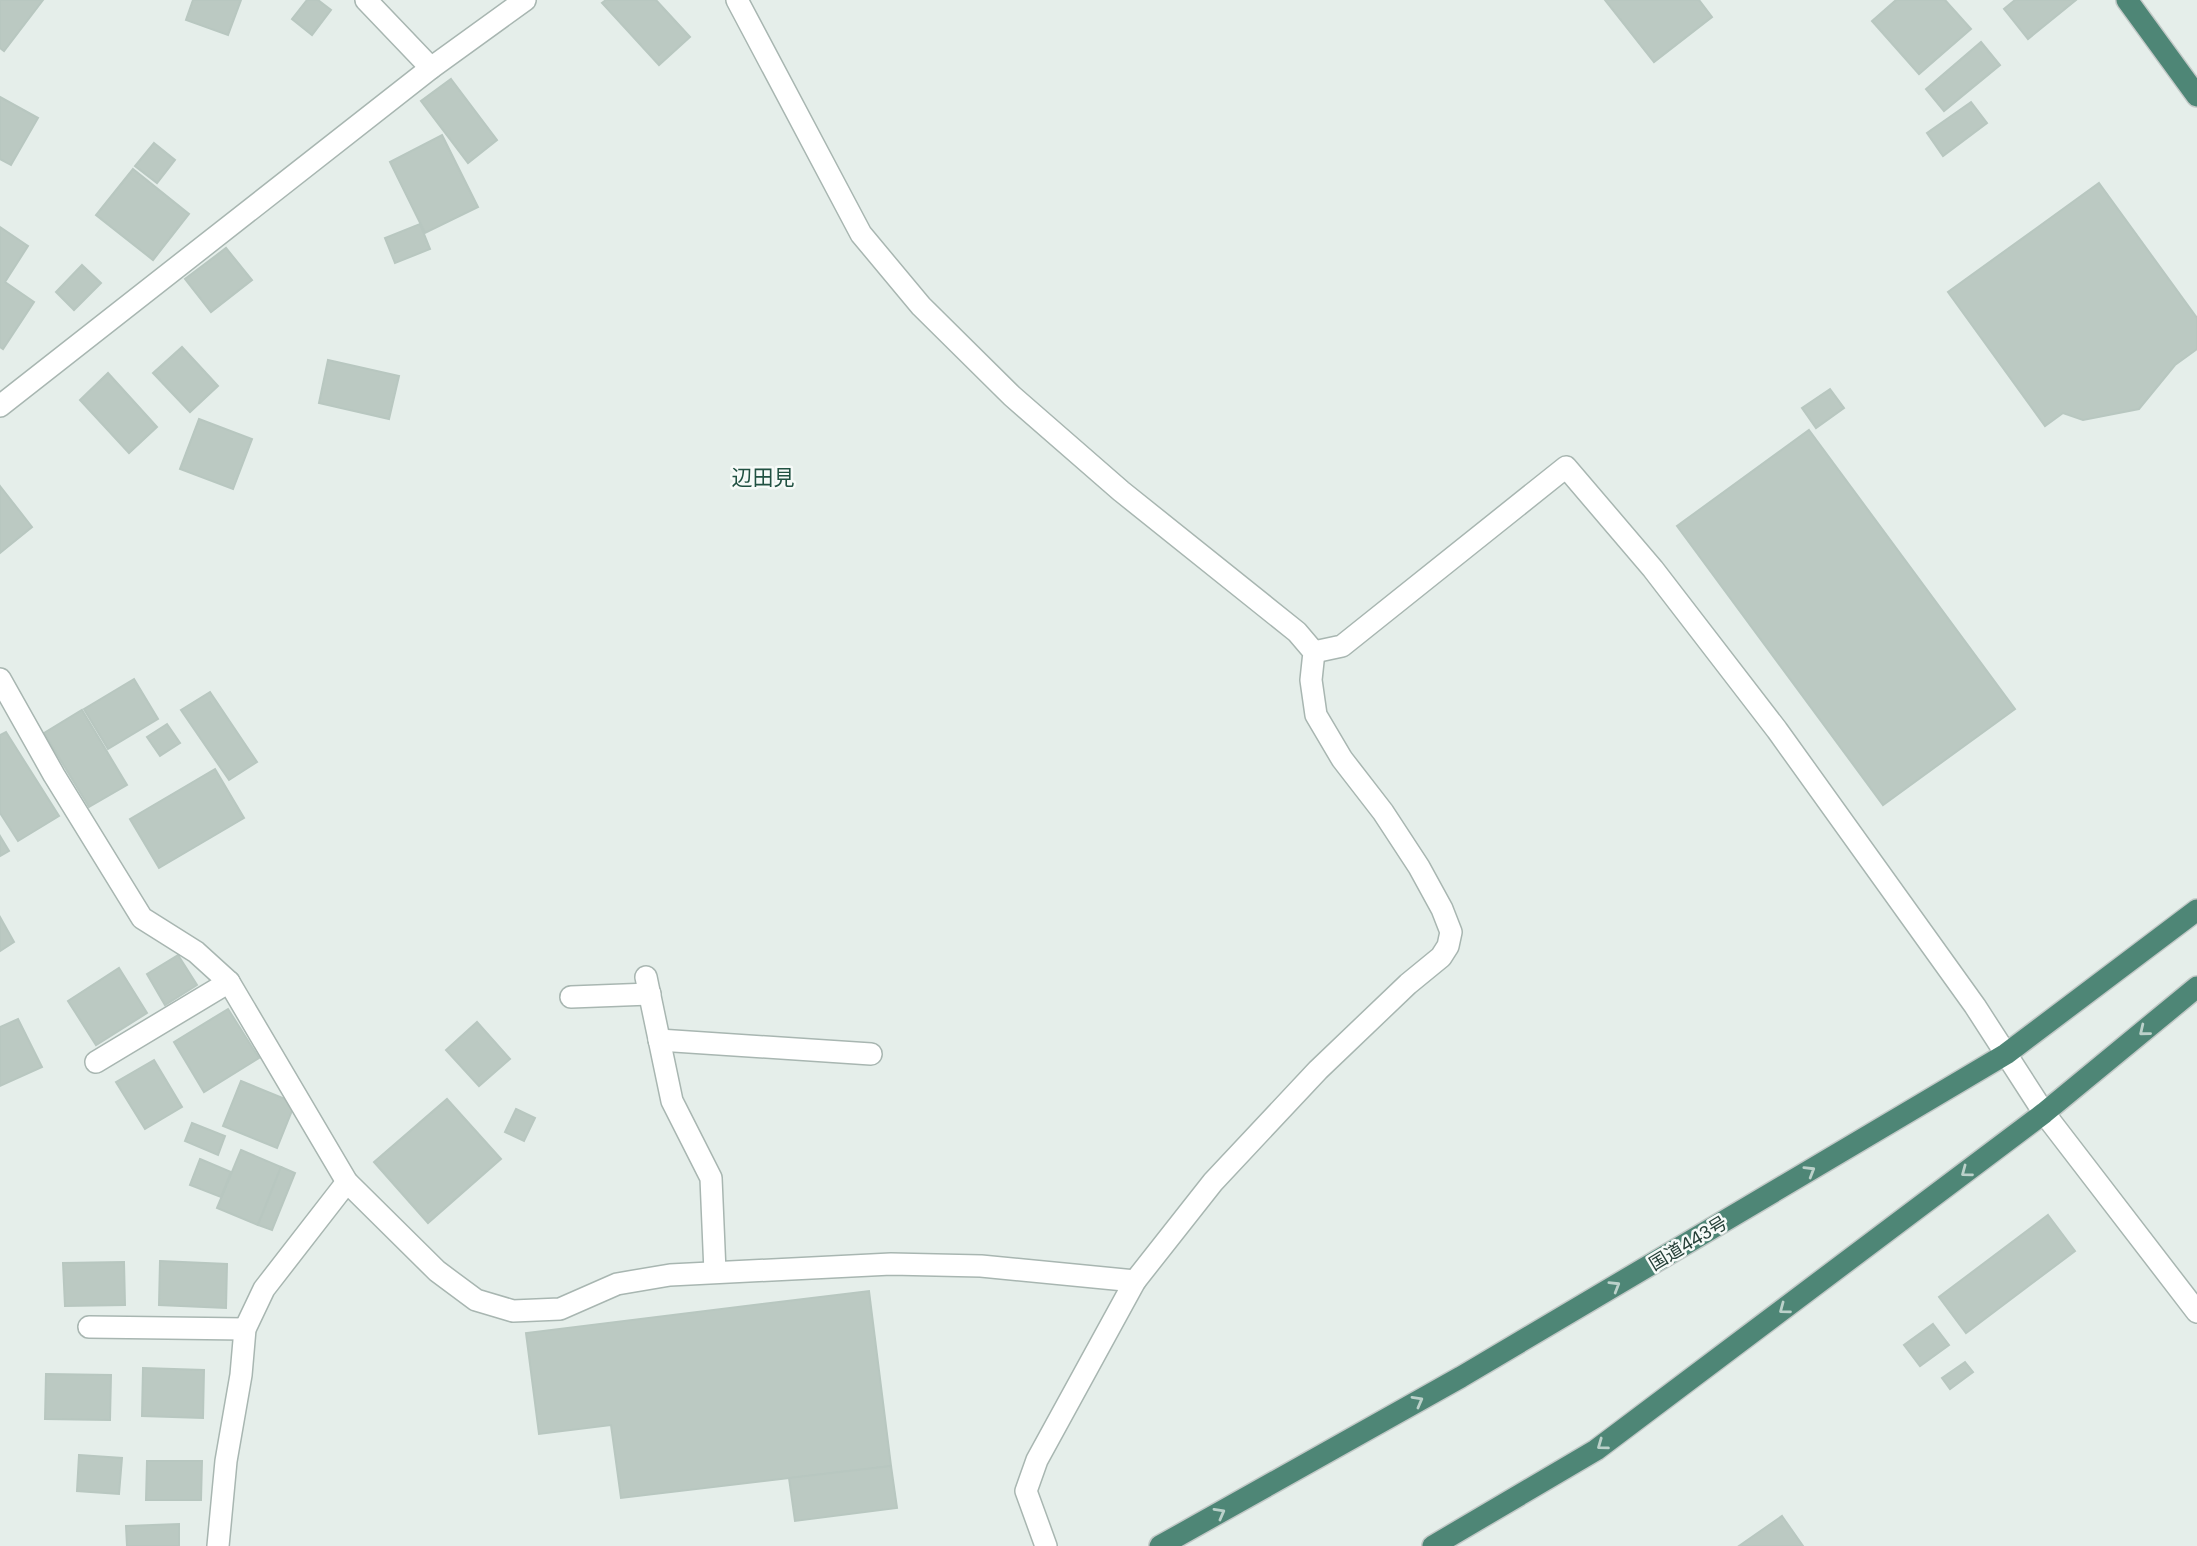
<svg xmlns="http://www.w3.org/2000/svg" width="2197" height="1546" font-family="Poppins,'Noto Sans JP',sans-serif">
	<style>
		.building { fill: #bbc9c2; stroke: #b8c7c0; stroke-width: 2 }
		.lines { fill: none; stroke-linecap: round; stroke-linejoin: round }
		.minor-casing { stroke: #a8b6b1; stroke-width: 24 }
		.trunk-casing { stroke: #c2c9c7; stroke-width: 24 }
		.minor { stroke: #fff; stroke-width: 21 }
		.trunk { stroke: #4e8676; stroke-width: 21 }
		.oneway { stroke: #bbd1ca }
		.labels { text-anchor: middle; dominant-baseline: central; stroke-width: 5; stroke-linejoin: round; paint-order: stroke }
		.street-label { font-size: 18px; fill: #253f37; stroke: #f6faf8 }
		.quarter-label { font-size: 21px; fill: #215142; stroke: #f6faf8 }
	</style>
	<rect width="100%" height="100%" fill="#e5eeea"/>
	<!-- building -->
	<g class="building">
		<polygon points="0,0 43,0 4,51 0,48"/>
		<polygon points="193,0 241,0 228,35 186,20"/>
		<polygon points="307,0 318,0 331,10 312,35 292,19"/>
		<polygon points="606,0 656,0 690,37 659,65 602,3"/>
		<polygon points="1605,0 1699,0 1712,17 1654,62"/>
		<polygon points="1896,0 1945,0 1971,29 1919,74 1872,21"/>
		<polygon points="2015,0 2076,0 2028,39 2004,9"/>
		<polygon points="1981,42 2000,65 1944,111 1926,89"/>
		<polygon points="451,79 497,140 468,163 421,101"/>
		<polygon points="0,97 38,118 11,165 0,159"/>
		<polygon points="1971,102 1987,123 1943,156 1927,133"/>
		<polygon points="442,135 478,207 425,233 390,162"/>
		<polygon points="154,143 175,160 157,183 135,166"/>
		<polygon points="133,169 189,214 153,260 96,215"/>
		<polygon points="2099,183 2197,318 2197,349 2175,365 2139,409 2083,420 2063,413 2045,426 1948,292"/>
		<polygon points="420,224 430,249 395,263 385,238"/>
		<polygon points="0,227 28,246 5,282 34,302 3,349 0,347"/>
		<polygon points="226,248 252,280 211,312 185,279"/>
		<polygon points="82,265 101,283 74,310 56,292"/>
		<polygon points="182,347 218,386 190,412 153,373"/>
		<polygon points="328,360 399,376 389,419 319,403"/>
		<polygon points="108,373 157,427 129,453 80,400"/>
		<polygon points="1830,389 1844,408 1816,428 1802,408"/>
		<polygon points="199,419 252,439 233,489 180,469"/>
		<polygon points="1809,430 2015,709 1883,805 1677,526"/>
		<polygon points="0,486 32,527 0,553"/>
		<polygon points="134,679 158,719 108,749 84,709"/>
		<polygon points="210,692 257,762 229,780 181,710"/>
		<polygon points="82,710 127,785 89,807 44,733"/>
		<polygon points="167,724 180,743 160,756 147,737"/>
		<polygon points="6,732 59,816 18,841 0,813 0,735"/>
		<polygon points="215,769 244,818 159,868 130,819"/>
		<polygon points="0,836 9,851 0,856"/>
		<polygon points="0,917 14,942 0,951"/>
		<polygon points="178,955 197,985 165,1005 147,974"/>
		<polygon points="119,968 147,1013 96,1045 68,1001"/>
		<polygon points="228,1009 259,1058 204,1092 174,1042"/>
		<polygon points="18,1019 42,1067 0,1086 0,1027"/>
		<polygon points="477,1022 510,1059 479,1086 446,1050"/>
		<polygon points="154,1060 182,1107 145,1129 116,1082"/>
		<polygon points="241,1081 295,1103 277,1148 223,1126"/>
		<polygon points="447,1099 501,1159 428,1223 374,1162"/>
		<polygon points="516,1109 535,1118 524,1141 505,1132"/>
		<polygon points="192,1123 225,1136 218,1155 185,1141"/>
		<polygon points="241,1150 281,1167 258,1225 217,1208"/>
		<polygon points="200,1159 231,1172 221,1197 190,1185"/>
		<polygon points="281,1167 295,1173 272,1230 258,1225"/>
		<polygon points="2048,1215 2075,1251 1966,1333 1939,1297"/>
		<polygon points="160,1261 227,1264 226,1308 159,1305"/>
		<polygon points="124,1262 125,1305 65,1306 63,1263"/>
		<polygon points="869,1291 891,1466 621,1498 611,1425 539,1434 526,1333"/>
		<polygon points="1933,1324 1949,1345 1920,1366 1904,1345"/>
		<polygon points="1965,1362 1973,1372 1950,1389 1942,1378"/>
		<polygon points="143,1368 204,1370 203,1418 142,1416"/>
		<polygon points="46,1374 111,1375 110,1420 45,1419"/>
		<polygon points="79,1455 122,1458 119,1494 77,1491"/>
		<polygon points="147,1461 202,1461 201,1500 146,1500"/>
		<polygon points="891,1466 897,1508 795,1521 789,1478"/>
		<polygon points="1782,1516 1803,1546 1739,1546"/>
		<polygon points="179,1524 179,1546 127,1546 126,1526"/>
	</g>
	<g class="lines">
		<defs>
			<g id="minor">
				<polyline points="366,0 431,68"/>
				<polyline points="737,0 861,234 921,306 1012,396 1121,491 1297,632 1314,652 1311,680 1316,715 1342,759 1383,812 1419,867 1442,909 1451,932 1448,946 1441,957 1408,984 1318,1070 1213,1182 1135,1281 1037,1460 1026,1491 1046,1546"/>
				<polyline points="0,406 431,68 525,0"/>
				<polyline points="1314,652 1342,646 1566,467 1653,569 1777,730 1975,1006 2044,1113 2197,1312"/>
				<polyline points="0,679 54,775 142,918 196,952 229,982 347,1182 437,1271 476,1300 513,1311 560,1309 617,1284 670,1275 891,1264 981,1266 1135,1281"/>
				<polyline points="646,977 672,1101 711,1178 715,1272"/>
				<polyline points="571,997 650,994"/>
				<polyline points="659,1040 871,1054"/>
				<polyline points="96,1062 229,982"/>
				<polyline points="89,1327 245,1329"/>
				<polyline points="218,1546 226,1461 241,1375 245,1329 264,1289 347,1182"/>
			</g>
			<g id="trunk">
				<polyline points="2127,0 2197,96"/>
				<polyline points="1160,1546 1461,1377 2006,1054 2197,910"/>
				<polyline points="1433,1546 1596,1450 2044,1113 2197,987"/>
			</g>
		</defs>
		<!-- minor casing -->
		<use href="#minor" class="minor-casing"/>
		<!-- trunk casing -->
		<use href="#trunk" class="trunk-casing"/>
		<!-- minor -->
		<use href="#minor" class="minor"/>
		<!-- trunk -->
		<use href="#trunk" class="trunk"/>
	</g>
	<!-- one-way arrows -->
	<defs><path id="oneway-chevron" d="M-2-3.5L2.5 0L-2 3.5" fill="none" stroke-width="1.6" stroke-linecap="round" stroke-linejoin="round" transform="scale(1.75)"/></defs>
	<g class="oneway">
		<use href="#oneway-chevron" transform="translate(2144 1031) rotate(141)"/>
		<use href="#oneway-chevron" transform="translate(1810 1171) rotate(-31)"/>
		<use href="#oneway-chevron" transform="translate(1966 1172) rotate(143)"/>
		<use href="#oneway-chevron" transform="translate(1615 1286) rotate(-31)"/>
		<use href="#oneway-chevron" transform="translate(1784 1309) rotate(143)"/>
		<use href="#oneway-chevron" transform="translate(1418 1401) rotate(-29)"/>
		<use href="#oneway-chevron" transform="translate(1602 1445) rotate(144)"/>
		<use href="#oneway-chevron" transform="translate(1220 1513) rotate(-29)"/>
	</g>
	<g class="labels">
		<!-- street labels -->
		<g class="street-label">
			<text transform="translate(1688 1243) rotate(-31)">国道443号</text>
		</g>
		<!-- quarter labels -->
		<g class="quarter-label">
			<text x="763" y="477">辺田見</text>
		</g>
	</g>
</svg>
